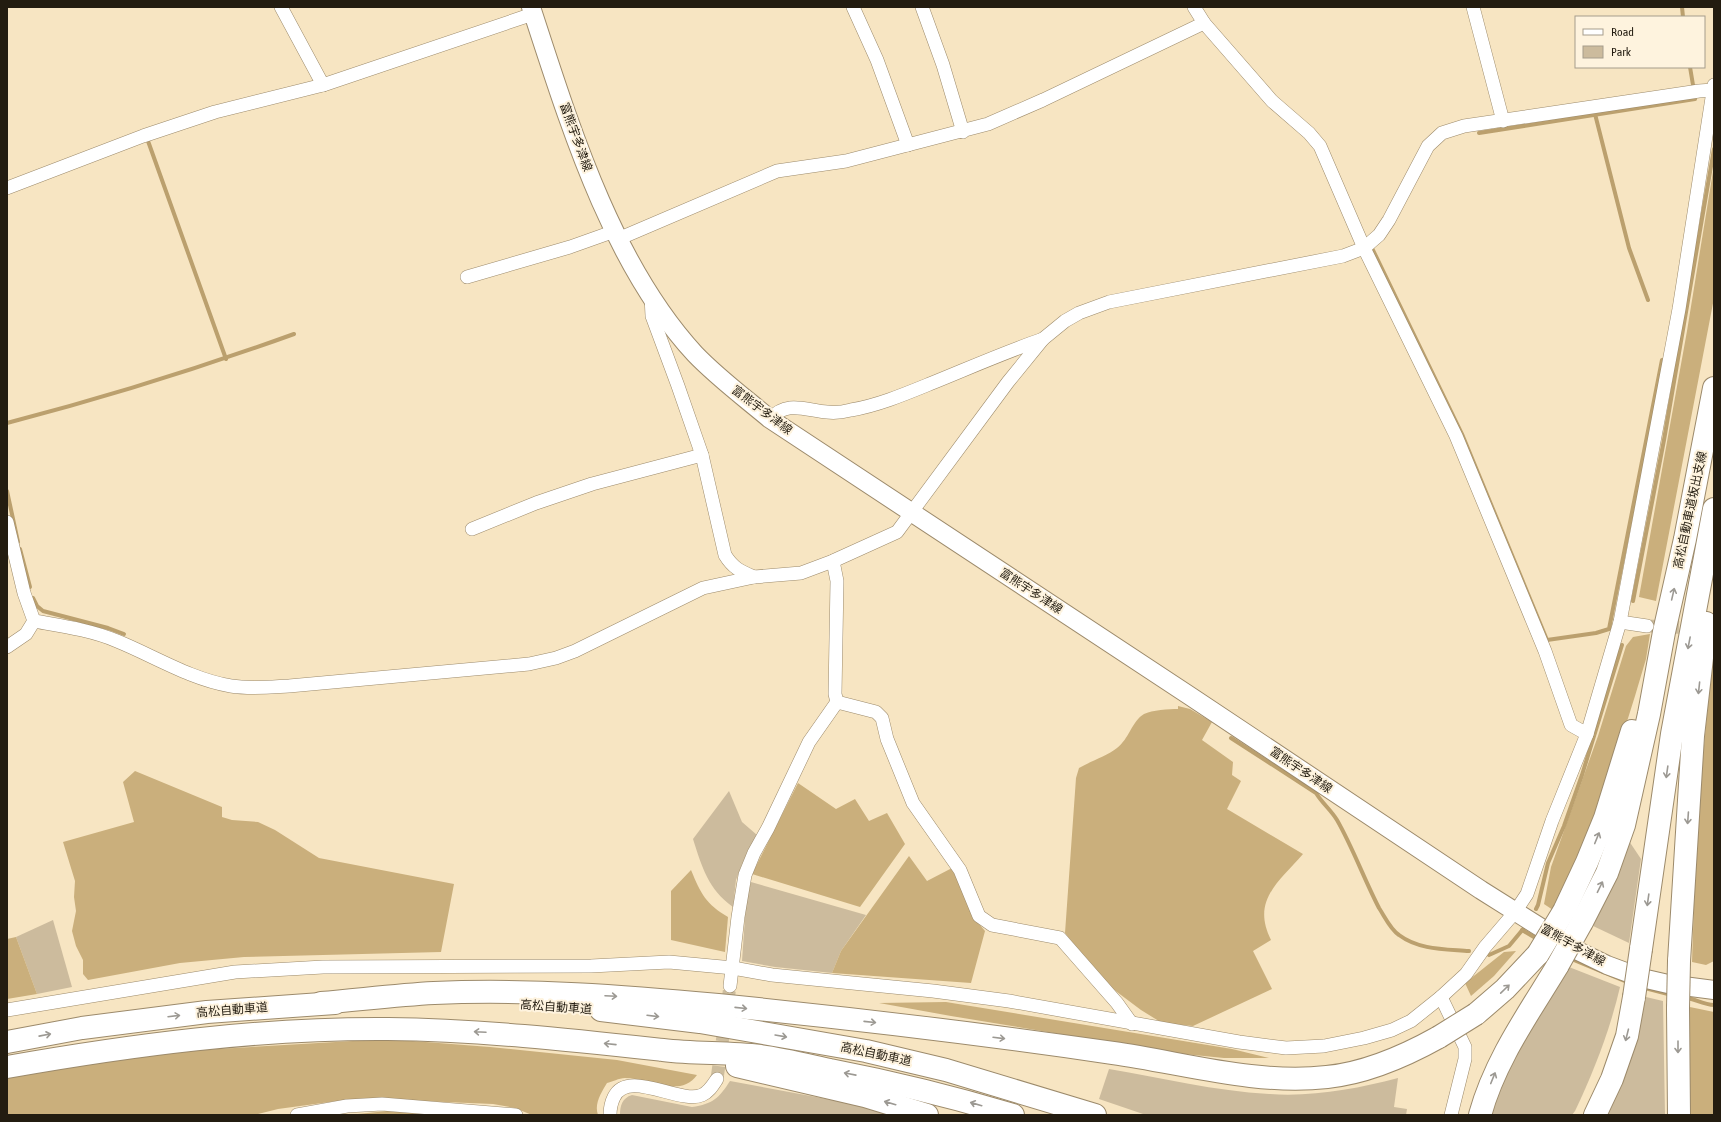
<svg xmlns="http://www.w3.org/2000/svg" width="1721" height="1122" font-family="'Asap Condensed','Noto Sans JP',sans-serif">
	<style>
		.green { fill: #ccbb9d }
		.forest { fill: #caaf7c }
		.lines { fill: none; stroke-linecap: round; stroke-linejoin: round }
		.stream { stroke: #bba06e; stroke-width: 4 }
		.street-tunnel { stroke: #cdbd9e; stroke-width: 13; stroke-dasharray: 13 6; stroke-linecap: butt }
		.street-casing { stroke: #9c8a6b; stroke-width: 14 }
		.secondary-casing { stroke: #9c8a6b; stroke-width: 20 }
		.highway-casing { stroke: #9c8a6b; stroke-width: 24 }
		.street { stroke: #fff; stroke-width: 13 }
		.secondary { stroke: #fff; stroke-width: 18 }
		.highway { stroke: #fff; stroke-width: 22 }
		.highway-bridge-casing { stroke: #9c8a6b; stroke-width: 24; stroke-linecap: butt }
		.highway-bridge { stroke: #fff; stroke-width: 22 }
		.oneway { stroke: #9c9993 }
		.labels { text-anchor: middle; dominant-baseline: central; stroke-width: 4; stroke-linejoin: round; paint-order: stroke }
		.street-label { font-size: 12px; fill: #231c10; stroke: #fef3de }
	</style>
	<rect width="100%" height="100%" fill="#f7e5c2"/>
	<!-- green -->
	<g class="green">
		<path d="M729 791 742 822 757 835 742 864 736 880 733 907C708 889 702 867 693 839Z"/>
		<polygon points="1629,841 1641,859 1629,943 1591,925"/>
		<polygon points="751,882 866,915 841,951 832,973 775,967 742,961 746,903"/>
		<polygon points="53,920 72,987 37,994 16,937"/>
		<path d="M1569 967 1620 987C1610 1030 1594 1071 1575 1111L1572 1115H1490L1511 1061Z"/>
		<polygon points="1646,997 1663,1001 1665,1115 1605,1115 1636,1035"/>
		<path d="M1109 1069C1162 1078 1215 1091 1269 1094 1313 1097 1356 1089 1398 1078L1394 1107 1407 1109 1406 1115H1146L1099 1099Z"/>
		<path d="M730 1081 854 1104 899 1115H620C620 1106 622 1098 632 1095L692 1107C713 1104 719 1098 730 1081Z"/>
	</g>
	<!-- forest -->
	<g class="forest">
		<polygon points="1714,165 1714,298 1656,601 1639,597 1687,331"/>
		<polygon points="1650,634 1646,659 1635,696 1613,766 1591,830 1553,910 1544,904 1551,867 1598,736 1626,646 1633,637"/>
		<path d="M1714 652V961L1706 965 1692 962C1695 858 1701 755 1714 652Z"/>
		<path d="M1178 706 1190 709 1212 722 1202 740 1233 762 1232 775 1241 781 1227 809 1303 854C1279 882 1251 900 1271 940L1253 951 1272 989 1193 1026 1162 1023 1141 1010 1105 983 1065 933 1076 778 1079 768C1091 761 1107 756 1117 748 1129 739 1132 721 1144 714 1152 710 1169 709 1178 709Z"/>
		<polygon points="135,771 222,807 222,817 232,820 258,822 275,830 319,858 454,884 441,952 244,957 180,963 88,980 83,974 83,960 76,946 72,931 76,911 74,897 75,881 63,842 134,822 123,782"/>
		<polygon points="798,783 836,809 855,799 869,821 887,813 905,844 860,907 752,874"/>
		<polygon points="909,856 927,881 952,868 975,919 985,931 971,983 832,973 841,951"/>
		<path d="M691 870C701 894 706 904 728 917L725 952 671 940V891Z"/>
		<polygon points="16,937 37,994 7,999 7,939"/>
		<polygon points="1516,951 1494,976 1471,996 1465,983 1504,952"/>
		<polygon points="946,1002 1232,1049 1269,1058 1224,1058 1174,1053 951,1016 879,1003"/>
		<polygon points="1685,1006 1714,1012 1714,1115 1685,1115"/>
		<path d="M387 1039 490 1047 617 1060 697 1075C680 1099 647 1078 625 1078 619 1078 612 1082 607 1083 601 1093 594 1104 598 1115H532L515 1108 493 1104 397 1100 337 1101 278 1109 254 1115H7V1076L150 1053Z"/>
		<polygon points="387,1111 438,1115 348,1115"/>
	</g>
	<g class="lines">
		<!-- stream -->
		<g class="stream">
			<polyline points="1682,7 1683,17"/>
			<polyline points="1690,67 1693,85"/>
			<polyline points="1595,114 1629,248 1648,300"/>
			<polyline points="1479,133 1695,99 1694,98"/>
			<polyline points="148,141 226,359"/>
			<polyline points="1372,248 1462,434 1547,640 1545,641"/>
			<path d="M7 423C104 398 200 368 294 334"/>
			<polyline points="7,491 18,542"/>
			<polyline points="20,549 30,587"/>
			<polyline points="33,598 37,606 43,611 108,628 124,634"/>
			<polyline points="1633,601 1664,440 1714,149"/>
			<polyline points="1547,640 1596,633 1609,629 1662,360"/>
			<path d="M1231 738 1316 793C1322 803 1331 810 1337 820 1353 848 1364 879 1379 908 1385 917 1390 929 1399 935 1419 950 1445 949 1469 951"/>
			<polyline points="1536,909 1538,905 1548,863 1564,826 1582,775 1622,645"/>
			<polyline points="1522,930 1539,940"/>
			<polyline points="1489,955 1509,946 1524,928"/>
			<polyline points="1569,958 1627,982"/>
			<polyline points="1641,987 1672,995"/>
			<path d="M1684 997C1695 999 1704 1005 1714 1005"/>
		</g>
		<!-- street-tunnel -->
		<g class="street-tunnel">
			<polyline points="1647,626 1698,628"/>
			<polyline points="717,1079 730,986"/>
		</g>
		<defs>
			<g id="street">
				<polyline points="281,7 323,85"/>
				<polyline points="853,7 877,60 908,145"/>
				<polyline points="922,7 943,65 963,132"/>
				<polyline points="1194,7 1204,23 1272,101 1309,133 1320,146 1364,248 1456,436 1545,651 1571,725 1587,734"/>
				<polyline points="1473,7 1503,121"/>
				<polyline points="7,188 143,136 215,112 323,85 533,14"/>
				<polyline points="618,239 777,171 846,161 988,124 1043,100 1204,23"/>
				<polyline points="467,277 570,247 615,231"/>
				<path d="M651 296 652 316 678 386 702 455 725 555C733 568 740 571 754 577"/>
				<path d="M770 419C787 400 805 410 827 412 835 413 843 412 851 410 879 405 905 394 932 383 969 368 1005 352 1043 339"/>
				<polyline points="7,522 24,593 34,621"/>
				<polyline points="472,529 536,503 592,484 702,455"/>
				<path d="M34 621C62 626 91 630 117 641 154 656 190 679 231 686 250 689 270 687 289 686L529 664 556 658 575 651 703 588 754 577 801 573 833 561 897 532 1008 382 1043 339 1065 321 1079 313 1109 302 1343 256 1364 248 1379 235 1389 220 1428 146 1442 133 1464 126 1699 91 1713 90"/>
				<polyline points="1620,622 1647,626"/>
				<polyline points="7,647 26,634 34,621"/>
				<polyline points="837,702 876,712 882,718 887,739 913,803 960,870 979,916 992,925 1060,938 1117,1003 1132,1024"/>
				<polyline points="730,986 738,917 745,875 754,853 768,828 809,742 837,702 835,694 837,581 833,561"/>
				<polyline points="1441,997 1465,1047 1465,1059 1451,1115"/>
				<polyline points="7,1010 235,972 323,967 591,966 669,962 733,968 772,975 933,991 1009,1001 1239,1042 1286,1048 1324,1046 1364,1038 1392,1030 1411,1021 1441,997 1466,974 1485,947 1515,912 1527,894 1552,821 1587,734 1620,622 1679,309 1714,85"/>
				<polyline points="297,1115 347,1106 382,1104 516,1115"/>
				<path d="M610 1115C610 1109 611 1103 614 1097 628 1068 680 1105 702 1095 709 1092 713 1085 717 1079"/>
			</g>
			<path id="secondary" d="M531 7C569 123 611 263 695 354 718 378 745 398 770 419L1190 696 1481 890 1578 951 1607 965 1642 978 1668 984 1714 990"/>
			<g id="highway">
				<polyline points="1564,911 1587,862 1605,818 1632,731"/>
				<polyline points="1582,922 1607,873 1624,825 1649,714 1664,632 1685,539 1714,388"/>
				<polyline points="1641,949 1672,734 1714,509"/>
				<polyline points="1679,961 1693,736 1706,623"/>
				<path d="M321 1003C358 1000 396 995 434 993 529 989 624 996 718 1005 850 1018 982 1034 1113 1053 1184 1063 1256 1085 1327 1077 1367 1073 1405 1056 1439 1037"/>
				<polyline points="1678,1008 1679,1115"/>
				<polyline points="601,1010 700,1022 866,1051 946,1070 1095,1115"/>
				<polyline points="1476,1014 1505,989 1538,954"/>
				<polyline points="7,1042 82,1028 207,1012 335,1003"/>
				<polyline points="737,1066 865,1096 927,1115"/>
				<path d="M7 1067C132 1045 260 1028 388 1029 480 1030 571 1040 663 1050 695 1054 728 1052 760 1056 783 1059 807 1065 830 1070 892 1082 953 1097 1013 1115"/>
				<path d="M1480 1115C1495 1060 1529 1013 1558 965"/>
				<polyline points="1595,1115 1612,1079 1627,1036 1634,997"/>
			</g>
		</defs>
		<!-- street casing -->
		<use href="#street" class="street-casing"/>
		<!-- secondary casing -->
		<use href="#secondary" class="secondary-casing"/>
		<!-- highway casing -->
		<use href="#highway" class="highway-casing"/>
		<!-- street -->
		<use href="#street" class="street"/>
		<!-- secondary -->
		<use href="#secondary" class="secondary"/>
		<!-- highway -->
		<use href="#highway" class="highway"/>
		<defs>
			<g id="highway-bridge">
				<polyline points="1538,954 1564,911"/>
				<polyline points="1558,965 1582,922"/>
				<polyline points="1634,997 1641,949"/>
				<polyline points="1678,1008 1679,961"/>
				<polyline points="1439,1037 1476,1014"/>
			</g>
		</defs>
		<!-- highway-bridge casing -->
		<use href="#highway-bridge" class="highway-bridge-casing"/>
		<!-- highway-bridge -->
		<use href="#highway-bridge" class="highway-bridge"/>
	</g>
	<!-- one-way arrows -->
	<defs><path id="oneway-shaft" d="M-6 0H5M1.5-3L5.5 0L1.5 3" fill="none" stroke-width="1.6" stroke-linecap="round" stroke-linejoin="round"/></defs>
	<g class="oneway">
		<use href="#oneway-shaft" transform="translate(1673 594) rotate(-77)"/>
		<use href="#oneway-shaft" transform="translate(1689 643) rotate(101)"/>
		<use href="#oneway-shaft" transform="translate(1699 688) rotate(96)"/>
		<use href="#oneway-shaft" transform="translate(1667 772) rotate(98)"/>
		<use href="#oneway-shaft" transform="translate(1688 818) rotate(94)"/>
		<use href="#oneway-shaft" transform="translate(1597 838) rotate(-68)"/>
		<use href="#oneway-shaft" transform="translate(1600 887) rotate(-64)"/>
		<use href="#oneway-shaft" transform="translate(1648 900) rotate(98)"/>
		<use href="#oneway-shaft" transform="translate(1505 989) rotate(-44)"/>
		<use href="#oneway-shaft" transform="translate(611 996) rotate(3)"/>
		<use href="#oneway-shaft" transform="translate(741 1008) rotate(6)"/>
		<use href="#oneway-shaft" transform="translate(174 1016) rotate(-7)"/>
		<use href="#oneway-shaft" transform="translate(653 1016) rotate(7)"/>
		<use href="#oneway-shaft" transform="translate(870 1022) rotate(6)"/>
		<use href="#oneway-shaft" transform="translate(480 1032) rotate(-177)"/>
		<use href="#oneway-shaft" transform="translate(45 1035) rotate(-11)"/>
		<use href="#oneway-shaft" transform="translate(1627 1035) rotate(104)"/>
		<use href="#oneway-shaft" transform="translate(781 1036) rotate(10)"/>
		<use href="#oneway-shaft" transform="translate(999 1038) rotate(7)"/>
		<use href="#oneway-shaft" transform="translate(610 1044) rotate(-174)"/>
		<use href="#oneway-shaft" transform="translate(1678 1047) rotate(90)"/>
		<use href="#oneway-shaft" transform="translate(850 1074) rotate(-169)"/>
		<use href="#oneway-shaft" transform="translate(1493 1078) rotate(-68)"/>
		<use href="#oneway-shaft" transform="translate(890 1103) rotate(-164)"/>
		<use href="#oneway-shaft" transform="translate(976 1104) rotate(-164)"/>
	</g>
	<g class="labels">
		<!-- street labels -->
		<g class="street-label">
			<text transform="translate(576 137) rotate(70)">富熊宇多津線</text>
			<text transform="translate(762 410) rotate(37)">富熊宇多津線</text>
			<text transform="translate(1690 510) rotate(-78)">高松自動車道坂出支線</text>
			<text transform="translate(1031 591) rotate(33)">富熊宇多津線</text>
			<text transform="translate(1301 770) rotate(34)">富熊宇多津線</text>
			<text transform="translate(1573 945) rotate(29)">富熊宇多津線</text>
			<text transform="translate(556 1007) rotate(4)">高松自動車道</text>
			<text transform="translate(232 1010) rotate(-5)">高松自動車道</text>
			<text transform="translate(876 1054) rotate(12)">高松自動車道</text>
		</g>
	</g>
	<!-- border -->
	<rect width="1721" height="1122" fill="none" stroke="#231c10" stroke-width="16"/>
	<!-- legend -->
	<rect x="1575" y="16" width="130" height="52" fill="#fef3de" stroke="#a69d8c"/>
	<rect x="1583" y="29" width="20" height="6" fill="#ffffff" stroke="#a69d8c"/>
	<text x="1611" y="36" font-size="12" fill="#231c10">Road</text>
	<rect x="1583" y="46" width="20" height="12" fill="#ccbb9d" stroke="#a69d8c"/>
	<text x="1611" y="56" font-size="12" fill="#231c10">Park</text>
</svg>
